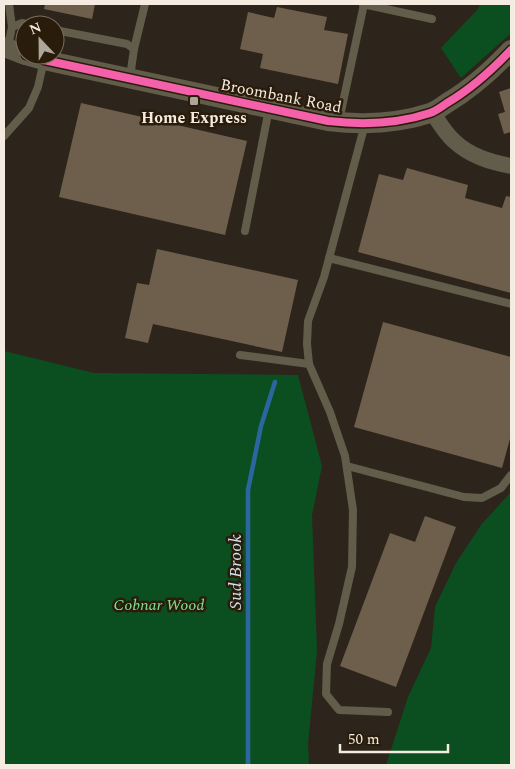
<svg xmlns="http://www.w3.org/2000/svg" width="515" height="769" font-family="Spectral,serif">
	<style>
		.green { fill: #0b4f21 }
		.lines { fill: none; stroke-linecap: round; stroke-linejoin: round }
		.stream { stroke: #2b679e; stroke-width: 4.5 }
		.building { fill: #6e5f4c }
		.service { stroke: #625c4a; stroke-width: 8 }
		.minor { stroke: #625c4a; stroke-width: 16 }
		.tertiary { stroke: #625c4a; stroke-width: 20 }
		.cycleway-casing { stroke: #2a1c0a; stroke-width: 11 }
		.cycleway { stroke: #f560ab; stroke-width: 8 }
		.poi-dot { fill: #afa69b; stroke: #2a1c0a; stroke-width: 2 }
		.labels { text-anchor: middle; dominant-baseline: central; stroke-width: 5; stroke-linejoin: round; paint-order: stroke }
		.street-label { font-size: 16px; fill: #f5ebe0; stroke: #2a1c0a }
		.poi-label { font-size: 16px; font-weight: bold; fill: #f5ebe0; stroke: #2a1c0a }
		.park-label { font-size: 16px; font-style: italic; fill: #7ee492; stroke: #2a1c0a }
		.water-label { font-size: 18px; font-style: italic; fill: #d1e2f3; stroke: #2a1c0a }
	</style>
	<rect width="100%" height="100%" fill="#2d251b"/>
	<!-- green -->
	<g class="green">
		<polygon points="480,4 511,4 511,33 461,78 441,48 478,9"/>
		<polygon points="4,351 94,373 298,375 322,466 312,515 317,651 308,744 309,765 4,765"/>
		<polygon points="511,492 511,765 386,765 408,697 431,648 435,607 456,563 481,525"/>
	</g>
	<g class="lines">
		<!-- stream -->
		<polyline class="stream" points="248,765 248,490 261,426 275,382"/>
	</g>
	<!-- building -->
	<g class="building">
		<polygon points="45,4 95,4 92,19 44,9"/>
		<polygon points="277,7 327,17 324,30 348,34 338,84 260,68 263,54 240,49 248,12 274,18"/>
		<polygon points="511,88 511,132 504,134 498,114 505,112 499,92"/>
		<polygon points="81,103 247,141 225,235 59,197"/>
		<polygon points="407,168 468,185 465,198 502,208 506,196 511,197 511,293 358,252 379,174 403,180"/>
		<polygon points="157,249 298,280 282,352 153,324 148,343 125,338 137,283 149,285"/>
		<polygon points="383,322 511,357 511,435 502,468 354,427"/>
		<polygon points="425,516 456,527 396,687 340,666 390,533 415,542"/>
	</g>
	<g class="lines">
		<!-- service -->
		<g class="service">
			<polyline points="9,4 12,27"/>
			<polyline points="363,4 432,19"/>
			<polyline points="55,30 127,44 134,49 130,77"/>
			<polyline points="8,47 12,27 22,23 31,25"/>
			<polyline points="134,49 145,4"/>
			<polyline points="339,121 364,4"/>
			<polyline points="365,124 324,277 308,321 307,344 309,364 330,412 345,456 353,510 352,567 339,624 327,664 326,694 339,710 388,712"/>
			<polyline points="4,136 29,108 38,87 44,60"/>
			<polyline points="245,231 269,109"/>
			<polyline points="329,258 511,304"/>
			<polyline points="240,355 309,364"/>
			<polyline points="347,466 464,497 482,498 501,488 511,475"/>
		</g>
		<!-- minor -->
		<path class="minor" d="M432 112C439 122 445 133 454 141 470 156 490 162 511 166"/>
		<!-- tertiary -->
		<g class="tertiary">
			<polyline points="4,47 25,55"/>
			<path d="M26 55 44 60 328 121C362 125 397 124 430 113 436 111 441 107 447 103 471 89 492 70 511 50"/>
		</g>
		<defs>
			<path id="cycleway" d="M26 55 44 60 328 121C362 125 397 124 430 113 436 111 441 107 447 103 471 89 492 70 511 50"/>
		</defs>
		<!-- cycleway casing -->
		<use href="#cycleway" class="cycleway-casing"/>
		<!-- cycleway -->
		<use href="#cycleway" class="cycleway"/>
	</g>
	<!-- markers -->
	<rect class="poi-dot" x="189" y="96" width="10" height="10" rx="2.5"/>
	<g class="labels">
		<!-- street labels -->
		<g class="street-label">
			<text transform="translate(281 96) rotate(11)">Broombank Road</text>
		</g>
		<!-- poi labels -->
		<g class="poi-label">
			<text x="194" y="118">Home Express</text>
		</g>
		<!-- park labels -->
		<g class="park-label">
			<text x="159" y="605">Cobnar Wood</text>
		</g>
		<!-- water labels -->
		<g class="water-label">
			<text transform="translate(235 572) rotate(-90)">Sud Brook</text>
		</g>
	</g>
	<!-- border -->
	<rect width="515" height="769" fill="none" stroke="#f5ebe0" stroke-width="10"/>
	<!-- north arrow -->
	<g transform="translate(40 40) rotate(338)"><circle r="24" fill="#2a1c0a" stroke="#7b6f60"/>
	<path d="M0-4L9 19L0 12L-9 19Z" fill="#afa69b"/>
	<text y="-8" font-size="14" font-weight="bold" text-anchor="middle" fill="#f5ebe0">N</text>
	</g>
	<!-- scale -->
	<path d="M340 744v8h108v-8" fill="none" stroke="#f5ebe0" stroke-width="2.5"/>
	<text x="348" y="744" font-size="15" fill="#f5ebe0" stroke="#2a1c0a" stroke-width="4" paint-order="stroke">50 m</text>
</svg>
